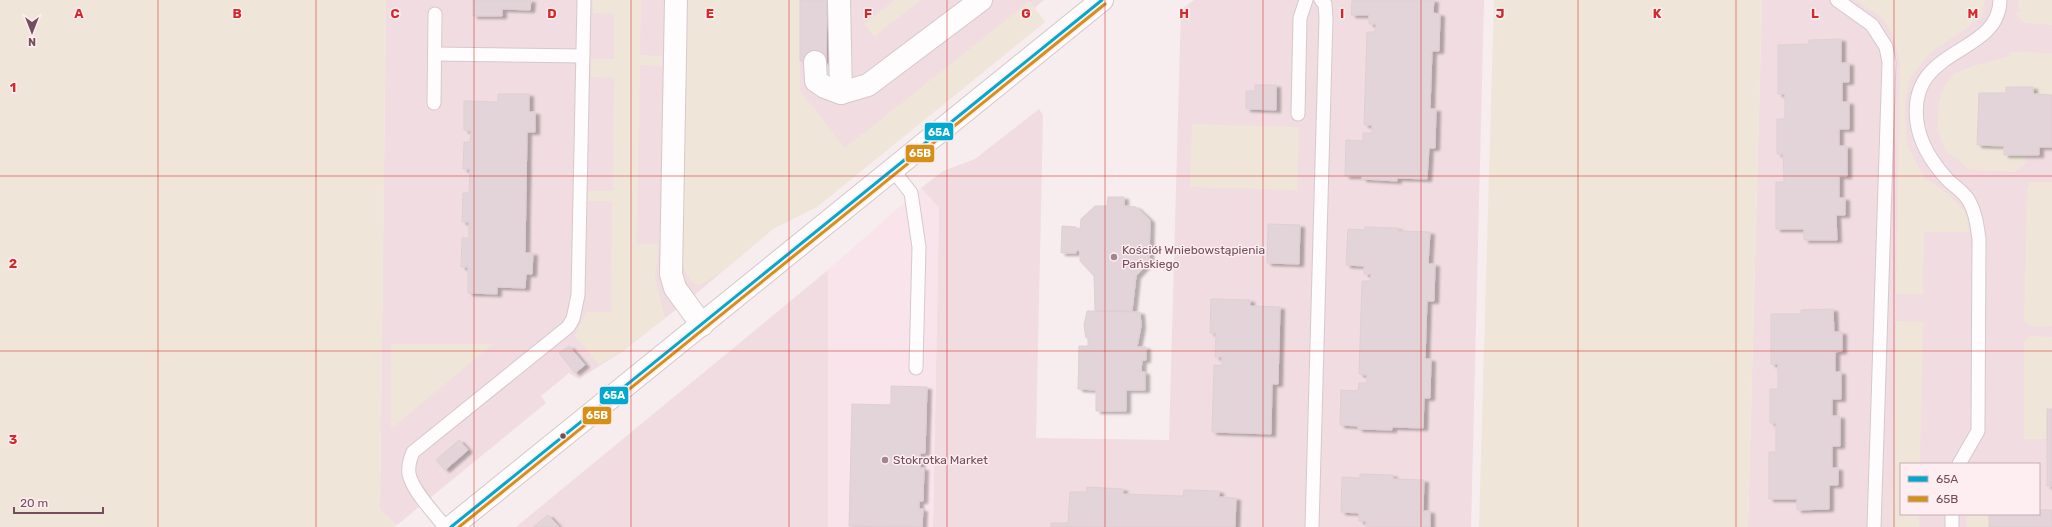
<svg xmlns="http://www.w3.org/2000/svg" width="2052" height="527" font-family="Rubik,sans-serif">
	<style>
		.residential { fill: #f0dce1; fill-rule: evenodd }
		.commercial { fill: #f9e4ec }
		.green { fill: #efe6d9 }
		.building { fill: #e3d4d9; stroke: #dfcfd4; filter: url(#shadow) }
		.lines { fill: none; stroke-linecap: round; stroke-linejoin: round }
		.lane-casing { stroke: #d5c9cc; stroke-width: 15 }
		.street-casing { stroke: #d5c9cc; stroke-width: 24 }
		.secondary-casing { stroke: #d4c8cb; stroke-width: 24 }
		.lane { stroke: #fefcfc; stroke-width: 13 }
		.street { stroke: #fefcfc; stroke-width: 22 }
		.secondary { stroke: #fefcfc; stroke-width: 22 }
		.bus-1-casing { stroke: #feeef1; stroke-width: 6 }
		.bus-2-casing { stroke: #feeef1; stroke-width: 6 }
		.bus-1 { stroke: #00a9ce; stroke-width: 3 }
		.bus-2 { stroke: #d69017; stroke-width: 3 }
		.grid { fill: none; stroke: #d62828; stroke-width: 1; stroke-opacity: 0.55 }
		.poi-dot { fill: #a18590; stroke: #feeef1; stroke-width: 1.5 }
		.bus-dot { fill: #734e5d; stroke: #feeef1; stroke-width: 1.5 }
		.labels { text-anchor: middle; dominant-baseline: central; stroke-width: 3; stroke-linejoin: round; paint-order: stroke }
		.poi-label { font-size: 12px; fill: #734e5d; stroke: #feeef1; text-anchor: start }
		.grid-label { font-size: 13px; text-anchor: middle; font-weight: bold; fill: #d62828; stroke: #feeef1; stroke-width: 3; stroke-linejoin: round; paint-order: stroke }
		.line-badge { stroke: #feeef1; stroke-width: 1.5 }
		.badge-label { font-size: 11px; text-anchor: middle; font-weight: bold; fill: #fff }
	</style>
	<defs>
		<filter id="shadow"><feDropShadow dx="4.5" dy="2.5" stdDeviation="1" flood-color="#0004"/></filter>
	</defs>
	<rect width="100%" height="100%" fill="#f7ecee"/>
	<!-- residential -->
	<g class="residential">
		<polygon points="386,0 1044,0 692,297 620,353 579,379 569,373 541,396 546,403 397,525 380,510"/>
		<polygon points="1194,0 1484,0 1471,527 933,527 939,208 921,188 943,171 975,159 1039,109 1043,115 1036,438 1169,440 1181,10"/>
		<path d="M1762 0H2052V527H1748ZM1901 464H2039V514H1901Z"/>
		<polygon points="828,270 828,527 516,527 759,327"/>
	</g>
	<!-- commercial -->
	<polygon class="commercial" points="921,188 939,208 933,527 828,527 828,270"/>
	<!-- green -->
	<g class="green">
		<polygon points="0,0 386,0 380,510 397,525 394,527 0,527"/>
		<polygon points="593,0 641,0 640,55 662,56 662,66 640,65 637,244 659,244 655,277 665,318 619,353 599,365 575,336 587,312 611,312 612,201 588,201 588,191 613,191 614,78 591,77 591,59 614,59 614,14 593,13"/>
		<path d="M684 0H800V91L845 148 1030 1 1045 22 817 207 773 229 727 268 699 286C683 279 683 261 680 245Z"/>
		<polygon points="895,0 921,0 874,37 864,24"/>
		<polygon points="1494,0 1762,0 1748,527 1479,527"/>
		<path d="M1856 0H1985L1982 16 1968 27 1930 53 1910 79 1905 103 1906 135 1909 149 1925 178 1948 194 1966 212 1969 232H1924L1923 294H1896L1900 62C1896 45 1892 25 1877 14 1870 9 1862 6 1856 0Z"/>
		<polygon points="2018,0 2052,0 2052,25 2025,23 2014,13 2020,12"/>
		<polygon points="2010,52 2052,53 2052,95 2033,94 2033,87 2006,87 2006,93 1979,93 1977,145 2004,146 2004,155 2026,155 2024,166 2013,172 1970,170 1945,150 1937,128 1939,102 1944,87 1955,73 1979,64 2008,57"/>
		<polygon points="1192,124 1299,127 1297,190 1190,187"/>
		<path d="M2030 182H2052V326C2043 326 2029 329 2024 320L2027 190Z"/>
		<polygon points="1896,321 1923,322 1920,464 1901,464 1901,514 1919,514 1919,527 1892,527"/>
		<polygon points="2030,336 2052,337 2052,409 2047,409 2046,439 2024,439 2024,342"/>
		<polygon points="391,344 493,344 391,429"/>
		<polygon points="1967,514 2000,514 1989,527 1966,527"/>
	</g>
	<!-- building -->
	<g class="building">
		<polygon points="473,0 531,0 530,10 502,9 502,16 473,16"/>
		<polygon points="800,0 827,0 826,61 800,61"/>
		<polygon points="1352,0 1434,0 1433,13 1440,14 1439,51 1432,51 1430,109 1436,109 1435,148 1429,148 1427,179 1397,178 1397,181 1362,179 1362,176 1345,176 1346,140 1363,141 1363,133 1372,133 1372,125 1364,125 1367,32 1375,32 1376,24 1369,24 1369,15 1351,15"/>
		<polygon points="1841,39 1841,63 1849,63 1849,82 1842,82 1842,102 1849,102 1849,129 1839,129 1839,146 1847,146 1847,176 1839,176 1839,198 1845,198 1845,215 1836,215 1837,240 1804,240 1804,229 1776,229 1776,182 1784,182 1783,154 1777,154 1777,119 1785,119 1785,94 1778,94 1778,45 1809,44 1809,40"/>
		<polygon points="1255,85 1276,85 1276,110 1246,109 1246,91 1255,91"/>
		<polygon points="2006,87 2033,87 2033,94 2052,95 2052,147 2039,147 2039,155 2004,155 2004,146 1977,145 1979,93 2006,93"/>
		<polygon points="498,94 529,94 529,112 535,112 535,132 527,132 525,253 533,253 532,274 526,274 525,288 497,287 497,294 468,293 468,267 461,267 462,238 469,238 469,222 462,222 463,193 469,193 470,169 463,169 464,142 470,142 471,131 464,130 464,101 498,102"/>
		<polygon points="1108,197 1124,197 1124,206 1136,207 1150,220 1149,262 1136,276 1132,311 1095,311 1094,276 1080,261 1080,251 1076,250 1076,253 1061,253 1062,226 1076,227 1076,229 1080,230 1081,219 1095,206 1107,206"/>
		<polygon points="1268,224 1300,225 1299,264 1267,263"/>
		<polygon points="1365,227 1398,228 1398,231 1430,232 1428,264 1435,264 1434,301 1427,301 1425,359 1431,359 1430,398 1424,398 1423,428 1392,427 1392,430 1358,429 1358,426 1340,425 1341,390 1358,391 1359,383 1367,383 1367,375 1359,374 1362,281 1370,281 1371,274 1364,274 1364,266 1346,265 1348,229 1365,230"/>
		<polygon points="1211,299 1250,300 1250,306 1280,307 1278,384 1272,384 1271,434 1212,432 1214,365 1222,366 1222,357 1215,357 1216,333 1210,333"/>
		<polygon points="1833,309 1834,332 1842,332 1842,351 1835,352 1835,372 1841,372 1841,399 1832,399 1832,416 1840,416 1840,446 1832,446 1832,468 1838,468 1838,485 1829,485 1829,509 1797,510 1797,499 1769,499 1769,452 1776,452 1776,423 1770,423 1770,389 1778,389 1778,364 1771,364 1771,314 1801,314 1801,310"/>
		<polygon points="1087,311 1140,312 1141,326 1137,347 1146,347 1146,360 1142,360 1141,372 1145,372 1145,390 1126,390 1126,411 1096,411 1096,390 1078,389 1079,346 1088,346 1088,338 1086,338 1084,325"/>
		<polygon points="569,346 585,365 575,373 559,353"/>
		<polygon points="891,386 927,387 925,453 920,453 920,468 924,468 923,501 919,501 919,509 923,509 922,527 849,526 852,404 891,405"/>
		<rect x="2047" y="409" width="5" height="77"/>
		<polygon points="459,440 468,450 445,470 436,460"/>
		<polygon points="1360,474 1393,475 1393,479 1424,480 1423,511 1430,511 1430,527 1366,527 1366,521 1359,521 1359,513 1341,512 1342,477 1360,478"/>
		<polygon points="1087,487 1123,489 1123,494 1183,496 1184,490 1219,491 1219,497 1236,498 1235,527 1051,527 1051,523 1068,523 1070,492 1087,492"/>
		<polygon points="2039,510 2052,510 2052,527 1989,527 1989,515 2039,514"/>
		<polygon points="548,515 559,527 533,527"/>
	</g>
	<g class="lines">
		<defs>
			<g id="lane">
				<polyline points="1837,0 1872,25 1886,47 1889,62 1874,527"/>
				<polyline points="435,54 583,56"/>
				<polyline points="434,103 435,14"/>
				<polyline points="1298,114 1300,18 1306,0"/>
				<polyline points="893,170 911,193 919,247 916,368"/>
				<path d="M1959 464 1978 431 1979 239C1977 226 1976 213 1969 201 1964 192 1955 187 1948 180 1933 164 1920 144 1917 122 1907 45 1999 57 2000 0"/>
				<path d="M445 527C435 514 412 490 409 474 408 467 410 459 413 452L568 327 573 319 578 295 584 0"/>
				<polyline points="1312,527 1326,18 1325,4 1321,0"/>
				<polyline points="1952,527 1952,514"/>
			</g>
			<g id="street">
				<polyline points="676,0 671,274 675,288 702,325"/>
				<polyline points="839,0 841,93 868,85 981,0"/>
				<polyline points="815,62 816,81 825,87 841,93"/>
			</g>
			<polyline id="secondary" points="451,527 1102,0"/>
		</defs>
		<!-- lane casing -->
		<use href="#lane" class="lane-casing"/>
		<!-- street casing -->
		<use href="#street" class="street-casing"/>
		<!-- secondary casing -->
		<use href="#secondary" class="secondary-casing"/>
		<!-- lane -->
		<use href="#lane" class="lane"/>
		<!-- street -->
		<use href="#street" class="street"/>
		<!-- secondary -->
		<use href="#secondary" class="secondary"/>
		<defs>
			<polyline id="bus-1" points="451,527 1102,0"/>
			<polyline id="bus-2" points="459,527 1105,4"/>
		</defs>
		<!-- bus-1 casing -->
		<use href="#bus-1" class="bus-1-casing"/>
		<!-- bus-2 casing -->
		<use href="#bus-2" class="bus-2-casing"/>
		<!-- bus-1 -->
		<use href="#bus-1" class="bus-1"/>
		<!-- bus-2 -->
		<use href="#bus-2" class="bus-2"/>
	</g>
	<!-- grid -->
	<path class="grid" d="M158 0V527M316 0V527M474 0V527M631 0V527M789 0V527M947 0V527M1105 0V527M1263 0V527M1421 0V527M1578 0V527M1736 0V527M1894 0V527M0 176H2052M0 351H2052"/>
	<!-- markers -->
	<g class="poi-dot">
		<circle cx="1114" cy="257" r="4"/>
		<circle cx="885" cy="460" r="4"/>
	</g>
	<circle class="bus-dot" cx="563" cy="436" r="3.5"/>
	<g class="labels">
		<!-- poi labels -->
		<g class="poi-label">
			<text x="1122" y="250">Kościół Wniebowstąpienia<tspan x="1122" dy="14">Pańskiego</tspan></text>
			<text x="893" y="460">Stokrotka Market</text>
		</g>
	</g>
	<g class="grid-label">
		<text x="79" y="18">A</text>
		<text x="237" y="18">B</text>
		<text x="395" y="18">C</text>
		<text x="552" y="18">D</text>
		<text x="710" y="18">E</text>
		<text x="868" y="18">F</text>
		<text x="1026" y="18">G</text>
		<text x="1184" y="18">H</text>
		<text x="1342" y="18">I</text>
		<text x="1500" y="18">J</text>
		<text x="1657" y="18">K</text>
		<text x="1815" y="18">L</text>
		<text x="1973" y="18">M</text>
		<text x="13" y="92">1</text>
		<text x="13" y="268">2</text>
		<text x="13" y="444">3</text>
	</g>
	<g class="line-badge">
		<rect x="924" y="122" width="30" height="19" rx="4" fill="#00a9ce"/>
		<rect x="905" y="144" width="30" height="19" rx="4" fill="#d69017"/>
		<rect x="599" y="386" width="30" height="19" rx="4" fill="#00a9ce"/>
		<rect x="582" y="406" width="30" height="19" rx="4" fill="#d69017"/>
	</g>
	<g class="badge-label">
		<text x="939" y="136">65A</text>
		<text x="920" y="157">65B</text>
		<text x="614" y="399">65A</text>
		<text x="597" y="419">65B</text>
	</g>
	<!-- legend -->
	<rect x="1900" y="463" width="140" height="52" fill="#feeef1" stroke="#c6aeb6"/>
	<rect x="1908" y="476" width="20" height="6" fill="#00a9ce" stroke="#c6aeb6"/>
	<text x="1936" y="483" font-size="12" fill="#734e5d">65A</text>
	<rect x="1908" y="496" width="20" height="6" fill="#d69017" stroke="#c6aeb6"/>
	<text x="1936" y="503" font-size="12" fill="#734e5d">65B</text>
	<!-- north arrow -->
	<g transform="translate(32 32) rotate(180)" stroke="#feeef1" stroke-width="3" paint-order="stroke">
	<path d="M0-3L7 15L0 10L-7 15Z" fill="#734e5d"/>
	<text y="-6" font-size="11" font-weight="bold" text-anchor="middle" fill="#734e5d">N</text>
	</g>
	<!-- scale -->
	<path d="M14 507v6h89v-6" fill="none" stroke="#734e5d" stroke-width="2"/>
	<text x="20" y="507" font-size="12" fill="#734e5d" stroke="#feeef1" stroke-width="3" paint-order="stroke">20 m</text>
</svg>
